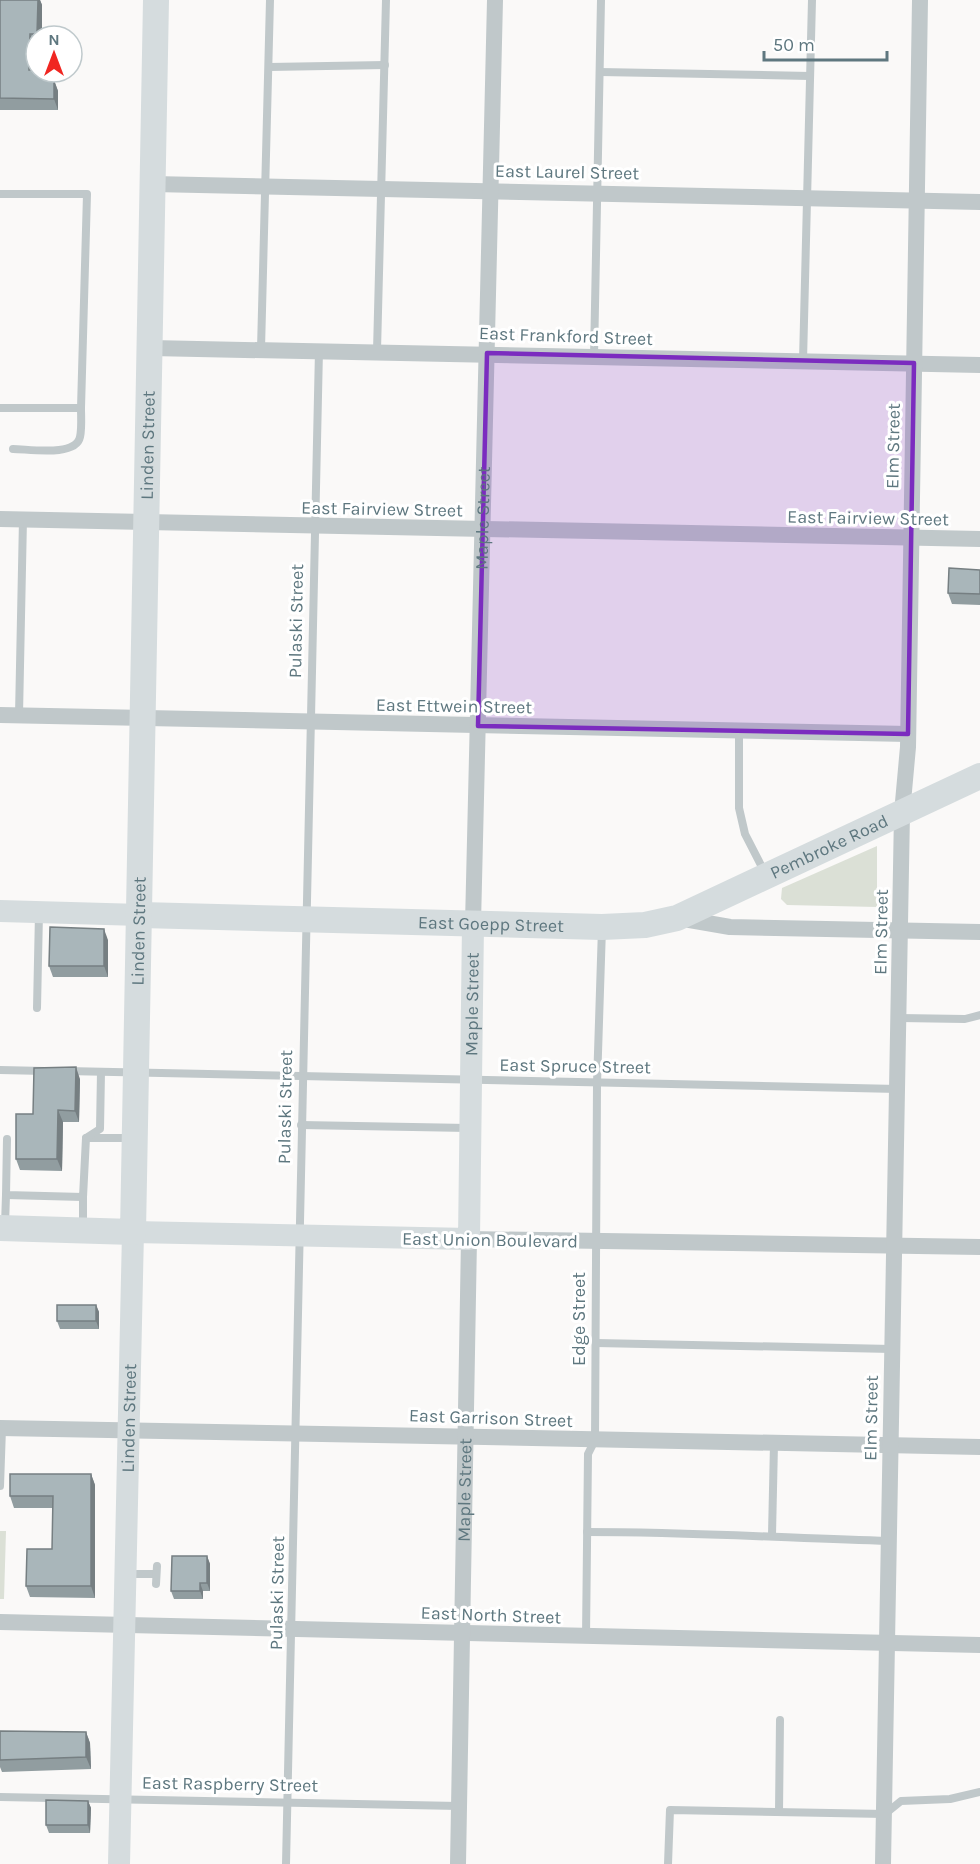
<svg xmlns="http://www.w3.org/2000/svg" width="980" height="1864" font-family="Karla,sans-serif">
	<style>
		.green { fill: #dbe0d6 }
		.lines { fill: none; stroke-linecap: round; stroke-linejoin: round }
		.lane { stroke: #c0c8ca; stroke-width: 8 }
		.street { stroke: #c0c8ca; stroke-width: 16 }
		.secondary { stroke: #d5dcde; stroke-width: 22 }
		.primary { stroke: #d5dcde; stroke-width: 26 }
		.wall { fill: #919da0 }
		.shaded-wall { fill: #767f82 }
		.building { fill: #a9b6ba; stroke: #767f82; stroke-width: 1.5 }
		.marked { fill: #7b2cbf; fill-opacity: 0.2; stroke: #7b2cbf; stroke-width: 4.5; stroke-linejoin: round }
		.labels { text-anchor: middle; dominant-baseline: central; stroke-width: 6; stroke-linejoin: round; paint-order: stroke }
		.street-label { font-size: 18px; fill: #5e777f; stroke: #fff }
	</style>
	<rect width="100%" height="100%" fill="#faf9f8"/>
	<!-- green -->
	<g class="green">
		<polygon points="877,846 877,907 787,905 781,899 782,888"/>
		<polygon points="0,1531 6,1531 4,1599 0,1599"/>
	</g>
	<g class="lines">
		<!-- lane -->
		<g class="lane">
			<polyline points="269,67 385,65"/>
			<polyline points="600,72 810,76"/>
			<polyline points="0,194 87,194 81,408 0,408"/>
			<polyline points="261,349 270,0"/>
			<polyline points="377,351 386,0"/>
			<polyline points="594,357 601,0"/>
			<polyline points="803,361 812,0"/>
			<path d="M13 449C29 449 76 457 80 437 82 428 81 417 81 408"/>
			<polyline points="19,715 23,519"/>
			<polyline points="739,731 739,808 745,834 765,873"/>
			<polyline points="37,1008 39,913"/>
			<polyline points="900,1018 965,1019 980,1015"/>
			<polyline points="0,1070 45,1071"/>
			<polyline points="66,1071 898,1089"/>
			<polyline points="301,1125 468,1128"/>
			<polyline points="86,1138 133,1138"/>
			<polyline points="7,1139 6,1195 83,1197 86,1138 100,1129 101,1072"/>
			<polyline points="5,1225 6,1195"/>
			<polyline points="83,1229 83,1197"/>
			<polyline points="596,1343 892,1349"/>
			<polyline points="0,1486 2,1428"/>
			<path d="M587 1532C688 1532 788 1538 889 1541"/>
			<polyline points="772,1535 774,1444"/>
			<polyline points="127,1574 156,1574"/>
			<polyline points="156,1584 157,1566"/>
			<polyline points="586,1637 588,1454 595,1440 597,1084 602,928"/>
			<polyline points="0,1797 459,1806"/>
			<polyline points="779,1812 780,1720"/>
			<polyline points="286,1864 319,350"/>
			<polyline points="668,1864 670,1810 885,1814 901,1801 950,1799 980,1792"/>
		</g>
		<!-- street -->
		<g class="street">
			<polyline points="153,184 980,202"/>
			<polyline points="151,348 980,365"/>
			<polyline points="0,519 980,539"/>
			<polyline points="0,715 908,734"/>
			<polyline points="678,918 730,927 980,932"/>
			<path id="s1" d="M473 924 495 0"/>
			<path d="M0 1428C327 1433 653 1441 980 1447"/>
			<polyline points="0,1622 980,1645"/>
			<path id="s2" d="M458 1864 469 1239 980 1247"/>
			<polyline points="883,1864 902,813 908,747 920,0"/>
		</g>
		<!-- secondary -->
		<g class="secondary">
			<polyline points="0,911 141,915"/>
			<path id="s3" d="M119 1864 133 1232 469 1239 473 924"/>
		</g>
		<!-- primary -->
		<g class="primary">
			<path id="s4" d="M141 915 602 927 645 925 677 918 980 776"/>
			<path id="s5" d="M0 1228 133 1232 156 0"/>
		</g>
	</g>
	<!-- wall -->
	<g class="wall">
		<polygon points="0,0 40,0 42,5 42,36 36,36 36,46 34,46 34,70 51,72 58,91 58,110 0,110"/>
		<polygon points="980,570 980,605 952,604 948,593"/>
		<polygon points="108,940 108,977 53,977 49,966"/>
		<polygon points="80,1079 79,1122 63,1122 62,1171 20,1170 16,1159 33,1114"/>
		<polygon points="96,1305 99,1312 99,1329 60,1329 57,1321"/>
		<polygon points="91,1474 95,1485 95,1598 30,1597 26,1586 52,1549 53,1508 14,1508 10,1496"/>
		<polygon points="207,1556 210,1564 210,1591 203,1591 203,1599 174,1599 171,1591"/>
		<polygon points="0,1731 86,1732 90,1743 91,1769 2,1772 0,1767"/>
		<polygon points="88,1801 91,1808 90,1833 49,1833 46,1825"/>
	</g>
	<!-- shaded-wall -->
	<g class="shaded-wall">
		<polygon points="38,0 40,0 42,5 42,36 38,36 37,34"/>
		<polygon points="30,34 34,46 34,82 29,70"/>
		<polygon points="51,72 58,91 58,110 54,99 51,80"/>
		<polygon points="104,929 108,940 108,977 104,966"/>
		<polygon points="76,1067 80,1079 79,1122 75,1111"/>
		<polygon points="58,1110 63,1122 62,1171 57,1159"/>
		<polygon points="96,1305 99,1312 99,1329 96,1321"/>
		<polygon points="91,1474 95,1485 95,1598 91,1586"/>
		<polygon points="207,1556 210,1564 210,1591 207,1583"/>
		<polygon points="200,1583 203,1591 203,1599 200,1591"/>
		<polygon points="86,1732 90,1743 91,1769 86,1757"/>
		<polygon points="88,1801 91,1808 90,1833 88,1825"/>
	</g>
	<!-- building -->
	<g class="building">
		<polygon points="0,0 38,0 37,34 30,34 29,70 36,70 36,72 51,72 51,80 54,80 54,99 0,98"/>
		<polygon points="949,568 980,570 980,594 948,593"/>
		<polygon points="50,927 104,929 104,966 49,966"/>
		<polygon points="76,1067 75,1111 58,1110 57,1159 16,1159 16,1114 33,1114 34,1068"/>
		<rect x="57" y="1305" width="39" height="16"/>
		<polygon points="10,1474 91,1474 91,1586 26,1586 27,1549 52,1549 53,1496 10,1496"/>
		<polygon points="172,1556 207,1556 207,1583 200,1583 200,1591 171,1591"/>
		<polygon points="0,1731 86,1732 86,1757 0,1760"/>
		<polygon points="46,1800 88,1801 88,1825 46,1825"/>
	</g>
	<!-- marked area -->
	<path class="marked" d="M487 353 914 363 908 734 478 726Z"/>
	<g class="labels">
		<!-- street labels -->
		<g class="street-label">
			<text transform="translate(567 172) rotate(1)">East Laurel Street</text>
			<text transform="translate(566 336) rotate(2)">East Frankford Street</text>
			<text stroke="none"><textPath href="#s5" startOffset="920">Linden Street</textPath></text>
			<text transform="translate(893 446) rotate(-89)">Elm Street</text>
			<text transform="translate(382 509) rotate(1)">East Fairview Street</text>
			<text stroke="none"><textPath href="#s1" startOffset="406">Maple Street</textPath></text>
			<text transform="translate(868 518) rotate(1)">East Fairview Street</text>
			<text transform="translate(296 621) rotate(-89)">Pulaski Street</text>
			<text transform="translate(454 706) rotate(1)">East Ettwein Street</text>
			<text stroke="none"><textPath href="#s4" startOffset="705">Pembroke Road</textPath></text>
			<text stroke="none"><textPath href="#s4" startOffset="350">East Goepp Street</textPath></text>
			<text stroke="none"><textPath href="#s5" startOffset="434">Linden Street</textPath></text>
			<text transform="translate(881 932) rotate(-89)">Elm Street</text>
			<text stroke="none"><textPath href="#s3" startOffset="1203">Maple Street</textPath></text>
			<text transform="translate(575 1066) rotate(1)">East Spruce Street</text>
			<text transform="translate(285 1107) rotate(-89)">Pulaski Street</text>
			<text transform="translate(490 1240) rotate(1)">East Union Boulevard</text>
			<text transform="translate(579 1319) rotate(-90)">Edge Street</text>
			<text stroke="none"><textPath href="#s3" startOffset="446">Linden Street</textPath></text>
			<text transform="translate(491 1418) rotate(2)">East Garrison Street</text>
			<text transform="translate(871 1418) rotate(-89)">Elm Street</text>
			<text stroke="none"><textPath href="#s2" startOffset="374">Maple Street</textPath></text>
			<text transform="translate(277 1593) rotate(-89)">Pulaski Street</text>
			<text transform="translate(491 1615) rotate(2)">East North Street</text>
			<text transform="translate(230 1784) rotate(1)">East Raspberry Street</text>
		</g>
	</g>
	<!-- north arrow -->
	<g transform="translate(54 54)"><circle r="28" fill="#ffffff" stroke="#bfc9cc" stroke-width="1.5"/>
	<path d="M0-4.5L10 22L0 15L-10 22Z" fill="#f02621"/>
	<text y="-9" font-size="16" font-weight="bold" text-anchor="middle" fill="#5e777f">N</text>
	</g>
	<!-- scale -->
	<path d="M764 51v9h123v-9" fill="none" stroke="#5e777f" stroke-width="3"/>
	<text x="773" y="51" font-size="18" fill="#5e777f" stroke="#ffffff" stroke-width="4.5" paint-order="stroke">50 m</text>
</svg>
